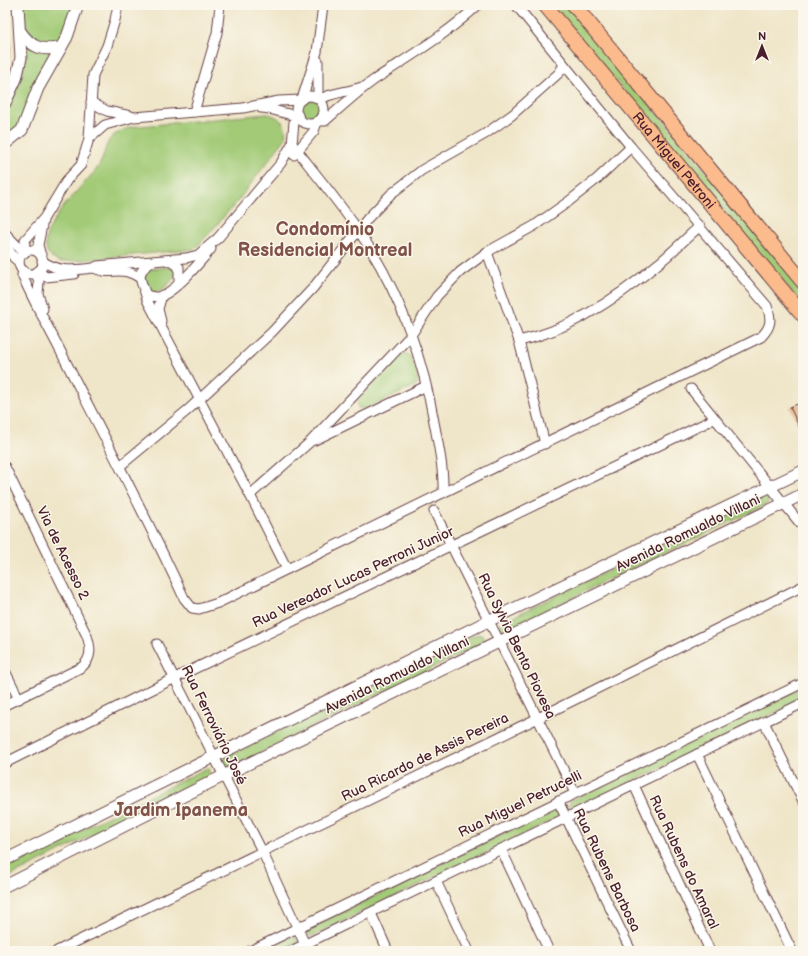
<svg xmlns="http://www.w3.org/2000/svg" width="808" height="956" font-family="'Balsamiq Sans',sans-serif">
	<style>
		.green { fill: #a3cb77; stroke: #767551 }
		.forest { fill: #82af68; stroke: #66674a }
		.building { fill: #e4b285 }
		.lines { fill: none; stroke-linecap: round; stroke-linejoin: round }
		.minor-casing { stroke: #633d43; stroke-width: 11 }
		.tertiary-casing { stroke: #633d43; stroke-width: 13 }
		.primary-casing { stroke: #633d43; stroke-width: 16 }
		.minor { stroke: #fff; stroke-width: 9 }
		.tertiary { stroke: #fff; stroke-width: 11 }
		.primary { stroke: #fbbb8c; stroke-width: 14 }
		.labels { text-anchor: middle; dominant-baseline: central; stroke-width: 3; stroke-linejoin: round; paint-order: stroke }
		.street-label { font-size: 14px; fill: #4a1f2b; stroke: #fbf7ec }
		.district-label { font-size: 18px; font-weight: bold; fill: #80524a; stroke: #fbf7ec }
	</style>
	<rect width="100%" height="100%" fill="#fbf7ec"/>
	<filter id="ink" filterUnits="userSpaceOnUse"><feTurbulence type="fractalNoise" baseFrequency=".025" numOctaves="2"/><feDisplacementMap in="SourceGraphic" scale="8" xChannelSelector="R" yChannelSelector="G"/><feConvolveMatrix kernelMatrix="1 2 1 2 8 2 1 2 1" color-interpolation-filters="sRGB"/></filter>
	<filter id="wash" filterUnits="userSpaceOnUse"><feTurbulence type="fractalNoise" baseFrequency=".012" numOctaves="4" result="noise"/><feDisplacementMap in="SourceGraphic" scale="16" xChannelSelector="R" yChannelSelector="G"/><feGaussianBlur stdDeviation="0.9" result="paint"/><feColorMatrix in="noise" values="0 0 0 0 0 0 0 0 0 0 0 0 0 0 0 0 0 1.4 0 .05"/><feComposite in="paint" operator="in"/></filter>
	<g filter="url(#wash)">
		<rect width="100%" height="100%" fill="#efe5c8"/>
		<!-- green -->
		<g class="green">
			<path d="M23 5H74C72 14 64 41 55 44 51 45 46 44 42 45L25 32 22 16Z"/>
			<polygon points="553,5 567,5 803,288 803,305"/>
			<path d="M26 46 52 53 20 127C15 131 11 132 5 129V114L22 76Z"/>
			<circle cx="311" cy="110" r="10"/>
			<path d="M267 114C280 116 288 125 285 139L237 202 195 249 61 262C16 247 82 187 96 170 111 150 98 138 131 127Z"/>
			<path d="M172 267 176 271C175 280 161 293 152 293L144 277 145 272 149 269Z"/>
			<path d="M404 353C415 355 421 376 416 385L367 409 358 408 357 405 358 399 388 368 393 358Z"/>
			<polygon points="761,497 769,499 770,500 766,505 593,587 507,632 501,629 500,625 502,622"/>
			<polygon points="479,634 484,637 483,643 227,769 222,768 222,759 475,635"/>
			<polygon points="803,687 803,699 576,809 569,806 570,801"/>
			<polygon points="207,768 209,770 209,774 205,778 5,879 5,867"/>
			<polygon points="551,810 559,811 558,818 313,936 307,935 308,929"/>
			<polygon points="291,937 296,937 298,944 283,951 263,951"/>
		</g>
		<!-- forest -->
		<polygon class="forest" points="5,5 7,5 10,49 5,79"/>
		<g id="blocks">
			<!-- building -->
			<polygon class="building" points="803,402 803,435 790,407"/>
		</g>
	</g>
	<g filter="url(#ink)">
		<use href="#blocks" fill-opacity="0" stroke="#633d43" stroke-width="1"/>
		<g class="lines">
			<defs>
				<g id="minor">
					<polyline points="318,61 318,99"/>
					<circle cx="310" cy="110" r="14"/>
					<polyline points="302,99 317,52 323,5"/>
					<path d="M320 100C328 93 349 92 362 87"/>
					<polyline points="91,102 107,111 131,116"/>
					<path d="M261 108C274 108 287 116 298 115"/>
					<polyline points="194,112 217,33 220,5"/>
					<path d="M318 121H325C341 107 357 92 374 80 410 56 446 35 478 5"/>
					<polyline points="89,139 105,125 134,117 243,108 279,101 301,100"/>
					<path d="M292 144C314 172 338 201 358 230 398 288 423 358 435 427 439 448 444 471 443 493"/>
					<polyline points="294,155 314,131 317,122"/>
					<polyline points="5,233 24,253"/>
					<polyline points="5,243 14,258 19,262"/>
					<circle cx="31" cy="262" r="12"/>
					<polyline points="487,252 519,341 545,444"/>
					<polyline points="24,253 25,240 44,218 67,180 81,165 89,139 93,75 107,46 115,20 118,5"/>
					<polyline points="41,256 38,245 43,220"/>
					<polyline points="166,260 175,264 179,267 179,283"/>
					<path d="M42 261C61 273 72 270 94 268L97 266 186 258 198 255 218 238 281 163 292 144 294 122 298 116"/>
					<path d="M154 261C130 274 144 282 147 300L250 495 287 569"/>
					<path d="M94 268C111 277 121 264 140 278"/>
					<path d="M24 271 22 275C35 305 52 333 66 362 106 440 147 518 184 598L192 608 199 609 218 603 761 337C771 327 772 320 767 306L631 147 516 5"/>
					<polyline points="38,271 46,277 74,274"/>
					<polyline points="36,273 39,282 38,294 43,309"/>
					<path d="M146 295C150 296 154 297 158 297 174 294 201 261 211 249"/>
					<polyline points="161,321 158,309 162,295"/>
					<path d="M519 341C571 330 619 297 659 263 673 252 686 238 700 226"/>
					<polyline points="691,389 803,527"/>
					<polyline points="315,440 426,386"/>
					<polyline points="120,466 189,409 272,332 313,288 368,218 391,194 422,170 485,134 512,115 559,73 564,65"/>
					<path d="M5 467 87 636C91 648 92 658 82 667L5 705"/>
					<polyline points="250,495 310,442 411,335 437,296 460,272 487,252 534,226 568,202 597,179 631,147"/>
					<polyline points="434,511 575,793"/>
					<polyline points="157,644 262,851 308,951"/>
					<polyline points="5,671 19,699"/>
					<polyline points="764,722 803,801"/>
					<polyline points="697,754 792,951"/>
					<polyline points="5,763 175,678 714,419"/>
					<polyline points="634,785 710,951"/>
					<polyline points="558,801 631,951"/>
					<polyline points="501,849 549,951"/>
					<polyline points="436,881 469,951"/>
					<polyline points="371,913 388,951"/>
					<polyline points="57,951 538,718 803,586"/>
					<polyline points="250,951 803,683"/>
					<polyline points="291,951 803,703"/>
				</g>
				<g id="tertiary">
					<path d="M20 31C31 47 41 51 60 48"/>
					<polyline points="5,103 16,79 21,58 18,5"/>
					<polyline points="5,144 22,130 38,88 67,37 78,5"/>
					<polyline points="5,860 488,621 803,471"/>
					<polyline points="5,886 223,776 803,494"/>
				</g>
				<g id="primary">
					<path id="s1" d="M545 5 803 315"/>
					<polyline points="574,5 803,282"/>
				</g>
			</defs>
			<!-- minor casing -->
			<use href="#minor" class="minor-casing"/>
			<!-- tertiary casing -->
			<use href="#tertiary" class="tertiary-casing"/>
			<!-- primary casing -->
			<use href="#primary" class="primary-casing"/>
			<!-- minor -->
			<use href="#minor" class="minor"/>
			<!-- tertiary -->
			<use href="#tertiary" class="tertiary"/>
			<!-- primary -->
			<use href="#primary" class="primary"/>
		</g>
	</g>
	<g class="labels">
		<!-- street labels -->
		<g class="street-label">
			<text stroke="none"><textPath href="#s1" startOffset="202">Rua Miguel Petroni</textPath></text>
			<text transform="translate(688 533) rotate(-26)">Avenida Romualdo Villani</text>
			<text transform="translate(63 553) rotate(64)">Via de Acesso 2</text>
			<text transform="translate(353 577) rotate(-25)">Rua Vereador Lucas Perroni Junior</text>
			<text transform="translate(517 646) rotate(64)">Rua Sylvio Bento Piovesa</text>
			<text transform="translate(397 675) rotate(-26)">Avenida Romualdo Villani</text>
			<text transform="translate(214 725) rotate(64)">Rua Ferroviário José</text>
			<text transform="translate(425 757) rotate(-26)">Rua Ricardo de Assis Pereira</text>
			<text transform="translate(520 804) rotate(-26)">Rua Miguel Petrucelli</text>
			<text transform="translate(684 862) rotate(65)">Rua Rubens do Amaral</text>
			<text transform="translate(607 870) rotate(64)">Rua Rubens Barbosa</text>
		</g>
		<!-- district labels -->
		<g class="district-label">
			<text x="325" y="229">Condomínio<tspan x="325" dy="21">Residencial Montreal</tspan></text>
			<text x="181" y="810">Jardim Ipanema</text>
		</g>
	</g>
	<!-- margin -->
	<rect width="808" height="956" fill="none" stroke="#fbf7ec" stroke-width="20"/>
	<!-- north arrow -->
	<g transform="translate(762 46)" stroke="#fbf7ec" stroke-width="3" paint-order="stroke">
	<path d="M0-3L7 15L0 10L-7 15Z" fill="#4a1f2b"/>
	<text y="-6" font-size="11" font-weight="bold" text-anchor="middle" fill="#4a1f2b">N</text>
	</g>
</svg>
